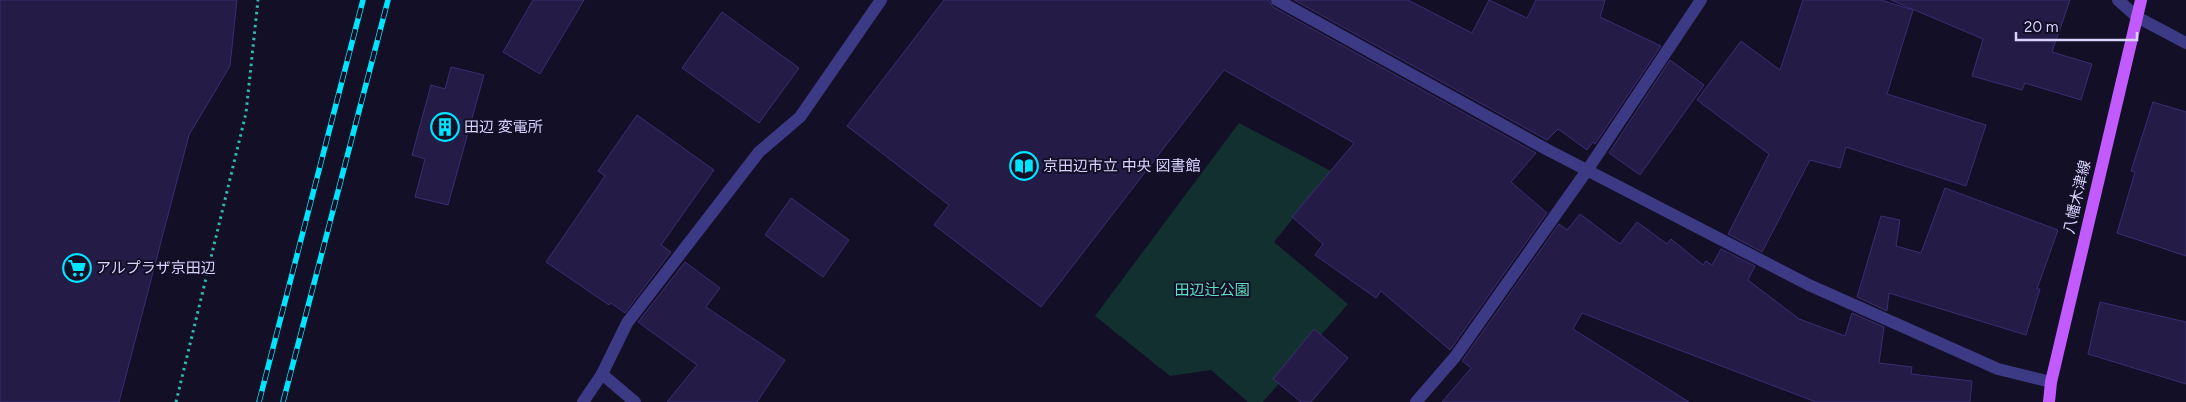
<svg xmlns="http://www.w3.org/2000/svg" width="2186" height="402" font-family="Figtree,'Noto Sans JP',sans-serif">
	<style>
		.green { fill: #12302f }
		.building { fill: #241b47; stroke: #3b2d73 }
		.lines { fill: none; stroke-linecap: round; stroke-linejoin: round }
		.path { stroke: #2fb8b0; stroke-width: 3; stroke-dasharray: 2.5 4; stroke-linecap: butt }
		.minor { stroke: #3d3a85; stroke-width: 12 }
		.major { stroke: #c25bff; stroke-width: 12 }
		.rail-casing { stroke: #00e5ff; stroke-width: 5.5 }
		.rail { stroke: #130f26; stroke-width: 4; stroke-dasharray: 11; stroke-linecap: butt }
		.labels { text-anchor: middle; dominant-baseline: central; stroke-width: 4; stroke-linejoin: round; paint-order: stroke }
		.poi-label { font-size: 15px; fill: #d9d4ff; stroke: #130f26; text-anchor: start }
		.street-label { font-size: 15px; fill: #d9d4ff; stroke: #130f26 }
		.park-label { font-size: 15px; fill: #5fe0c0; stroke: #130f26 }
	</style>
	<rect width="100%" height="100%" fill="#130f26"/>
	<!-- green -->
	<polygon class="green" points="1239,123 1331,171 1274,242 1348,304 1263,402 1248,402 1211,370 1170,376 1095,316"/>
	<!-- building -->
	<g class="building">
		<polygon points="0,0 237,0 230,66 189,135 119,402 0,402"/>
		<polygon points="533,0 584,0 540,74 503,52"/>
		<polygon points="944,0 1269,0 1273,7 1536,153 1511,182 1547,213 1450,350 1381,291 1376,298 1315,255 1323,244 1292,217 1354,143 1224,70 1041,307 934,225 949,205 847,126"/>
		<polygon points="1294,0 1408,0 1472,33 1489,0 1527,18 1536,0 1605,0 1600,17 1661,46 1595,144 1593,142 1587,150 1558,129 1547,140"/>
		<polygon points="1803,0 1881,0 1913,10 1887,94 1986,125 1966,186 1846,147 1840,168 1810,160 1762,252 1728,234 1769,154 1697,100 1741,41 1780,70"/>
		<polygon points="1891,0 2070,0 2052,52 2092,64 2081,100 2025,83 2022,90 1972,76 1983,39"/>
		<polygon points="722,12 799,68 759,123 682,68"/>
		<polygon points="1670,60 1704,85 1640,175 1609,153"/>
		<polygon points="451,67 484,75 448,205 415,197 425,159 412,155 431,85 445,89"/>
		<polygon points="2153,102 2186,112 2186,256 2117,233 2135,172 2131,171"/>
		<polygon points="637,115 714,170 661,245 671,252 625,313 611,303 609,305 546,262 605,176 598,171"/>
		<polygon points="1945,188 2058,230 2037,289 2040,289 2026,335 1889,293 1887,311 1857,297 1881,216 1900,220 1896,246 1921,253"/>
		<polygon points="791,198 849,240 823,277 765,235"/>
		<polygon points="1580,214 1620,244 1637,222 1667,244 1671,239 1703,265 1706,261 1712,265 1721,249 1755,266 1748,280 1799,319 1845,336 1852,313 1884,327 1879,363 1912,367 1911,374 1972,381 1970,402 1816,402 1582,313 1573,329 1689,402 1442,402 1471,368 1462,361 1559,224 1567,230"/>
		<polygon points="685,262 720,288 706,307 785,360 757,402 667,402 697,365 638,322"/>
		<polygon points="2100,302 2186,322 2186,384 2088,354"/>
		<polygon points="1314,329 1348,358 1311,402 1301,402 1273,379"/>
	</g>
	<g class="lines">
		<!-- path -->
		<polyline class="path" points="176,402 246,113 258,0"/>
		<!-- minor -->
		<g class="minor">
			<polyline points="1277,0 1546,149 1809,285 1998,369 2051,382"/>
			<polyline points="2118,0 2137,17 2186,43"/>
			<polyline points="602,374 635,402"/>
			<polyline points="583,402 602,374 627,323 759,152 800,117 881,0"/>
			<polyline points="1416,402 1455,357 1588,169 1701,0"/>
		</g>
		<!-- major -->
		<polyline class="major" points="2049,402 2051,382 2141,0"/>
		<defs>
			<g id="rail">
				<polyline points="259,402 363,0"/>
				<polyline points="283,402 388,0"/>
			</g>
		</defs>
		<!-- rail casing -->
		<use href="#rail" class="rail-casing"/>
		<!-- rail -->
		<use href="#rail" class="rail"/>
	</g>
	<!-- icons -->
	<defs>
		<symbol id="building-ring" viewBox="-11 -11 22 22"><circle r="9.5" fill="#130f26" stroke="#00e5ff" stroke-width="1.5"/><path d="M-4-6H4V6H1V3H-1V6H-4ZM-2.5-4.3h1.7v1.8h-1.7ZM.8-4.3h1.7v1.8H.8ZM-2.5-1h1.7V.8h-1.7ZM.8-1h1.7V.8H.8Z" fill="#00e5ff"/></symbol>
		<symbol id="library-ring" viewBox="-11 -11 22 22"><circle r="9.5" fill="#130f26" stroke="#00e5ff" stroke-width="1.5"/><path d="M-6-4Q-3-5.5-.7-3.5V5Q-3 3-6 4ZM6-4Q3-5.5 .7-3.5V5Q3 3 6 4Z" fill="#00e5ff"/></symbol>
		<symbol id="supermarket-ring" viewBox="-11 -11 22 22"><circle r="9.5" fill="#130f26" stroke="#00e5ff" stroke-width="1.5"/><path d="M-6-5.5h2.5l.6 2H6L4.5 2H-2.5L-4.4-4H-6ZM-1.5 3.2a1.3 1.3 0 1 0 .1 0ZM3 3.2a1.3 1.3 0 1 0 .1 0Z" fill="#00e5ff"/></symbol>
	</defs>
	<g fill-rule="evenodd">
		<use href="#building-ring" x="429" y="111" width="32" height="32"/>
		<use href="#library-ring" x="1008" y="150" width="32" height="32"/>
		<use href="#supermarket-ring" x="61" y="252" width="32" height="32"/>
	</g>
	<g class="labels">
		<!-- poi labels -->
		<g class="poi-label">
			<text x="464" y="127">田辺 変電所</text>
			<text x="1043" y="166">京田辺市立 中央 図書館</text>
			<text x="96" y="268">アルプラザ京田辺</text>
		</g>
		<!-- street labels -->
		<g class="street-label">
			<text transform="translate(2077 197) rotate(-77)">八幡木津線</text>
		</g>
		<!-- park labels -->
		<g class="park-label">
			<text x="1212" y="290">田辺辻公園</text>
		</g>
	</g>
	<!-- scale -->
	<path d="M2016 32v8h121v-8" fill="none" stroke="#d9d4ff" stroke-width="2.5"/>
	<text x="2024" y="32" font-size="15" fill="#d9d4ff" stroke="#130f26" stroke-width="4" paint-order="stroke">20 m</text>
</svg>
